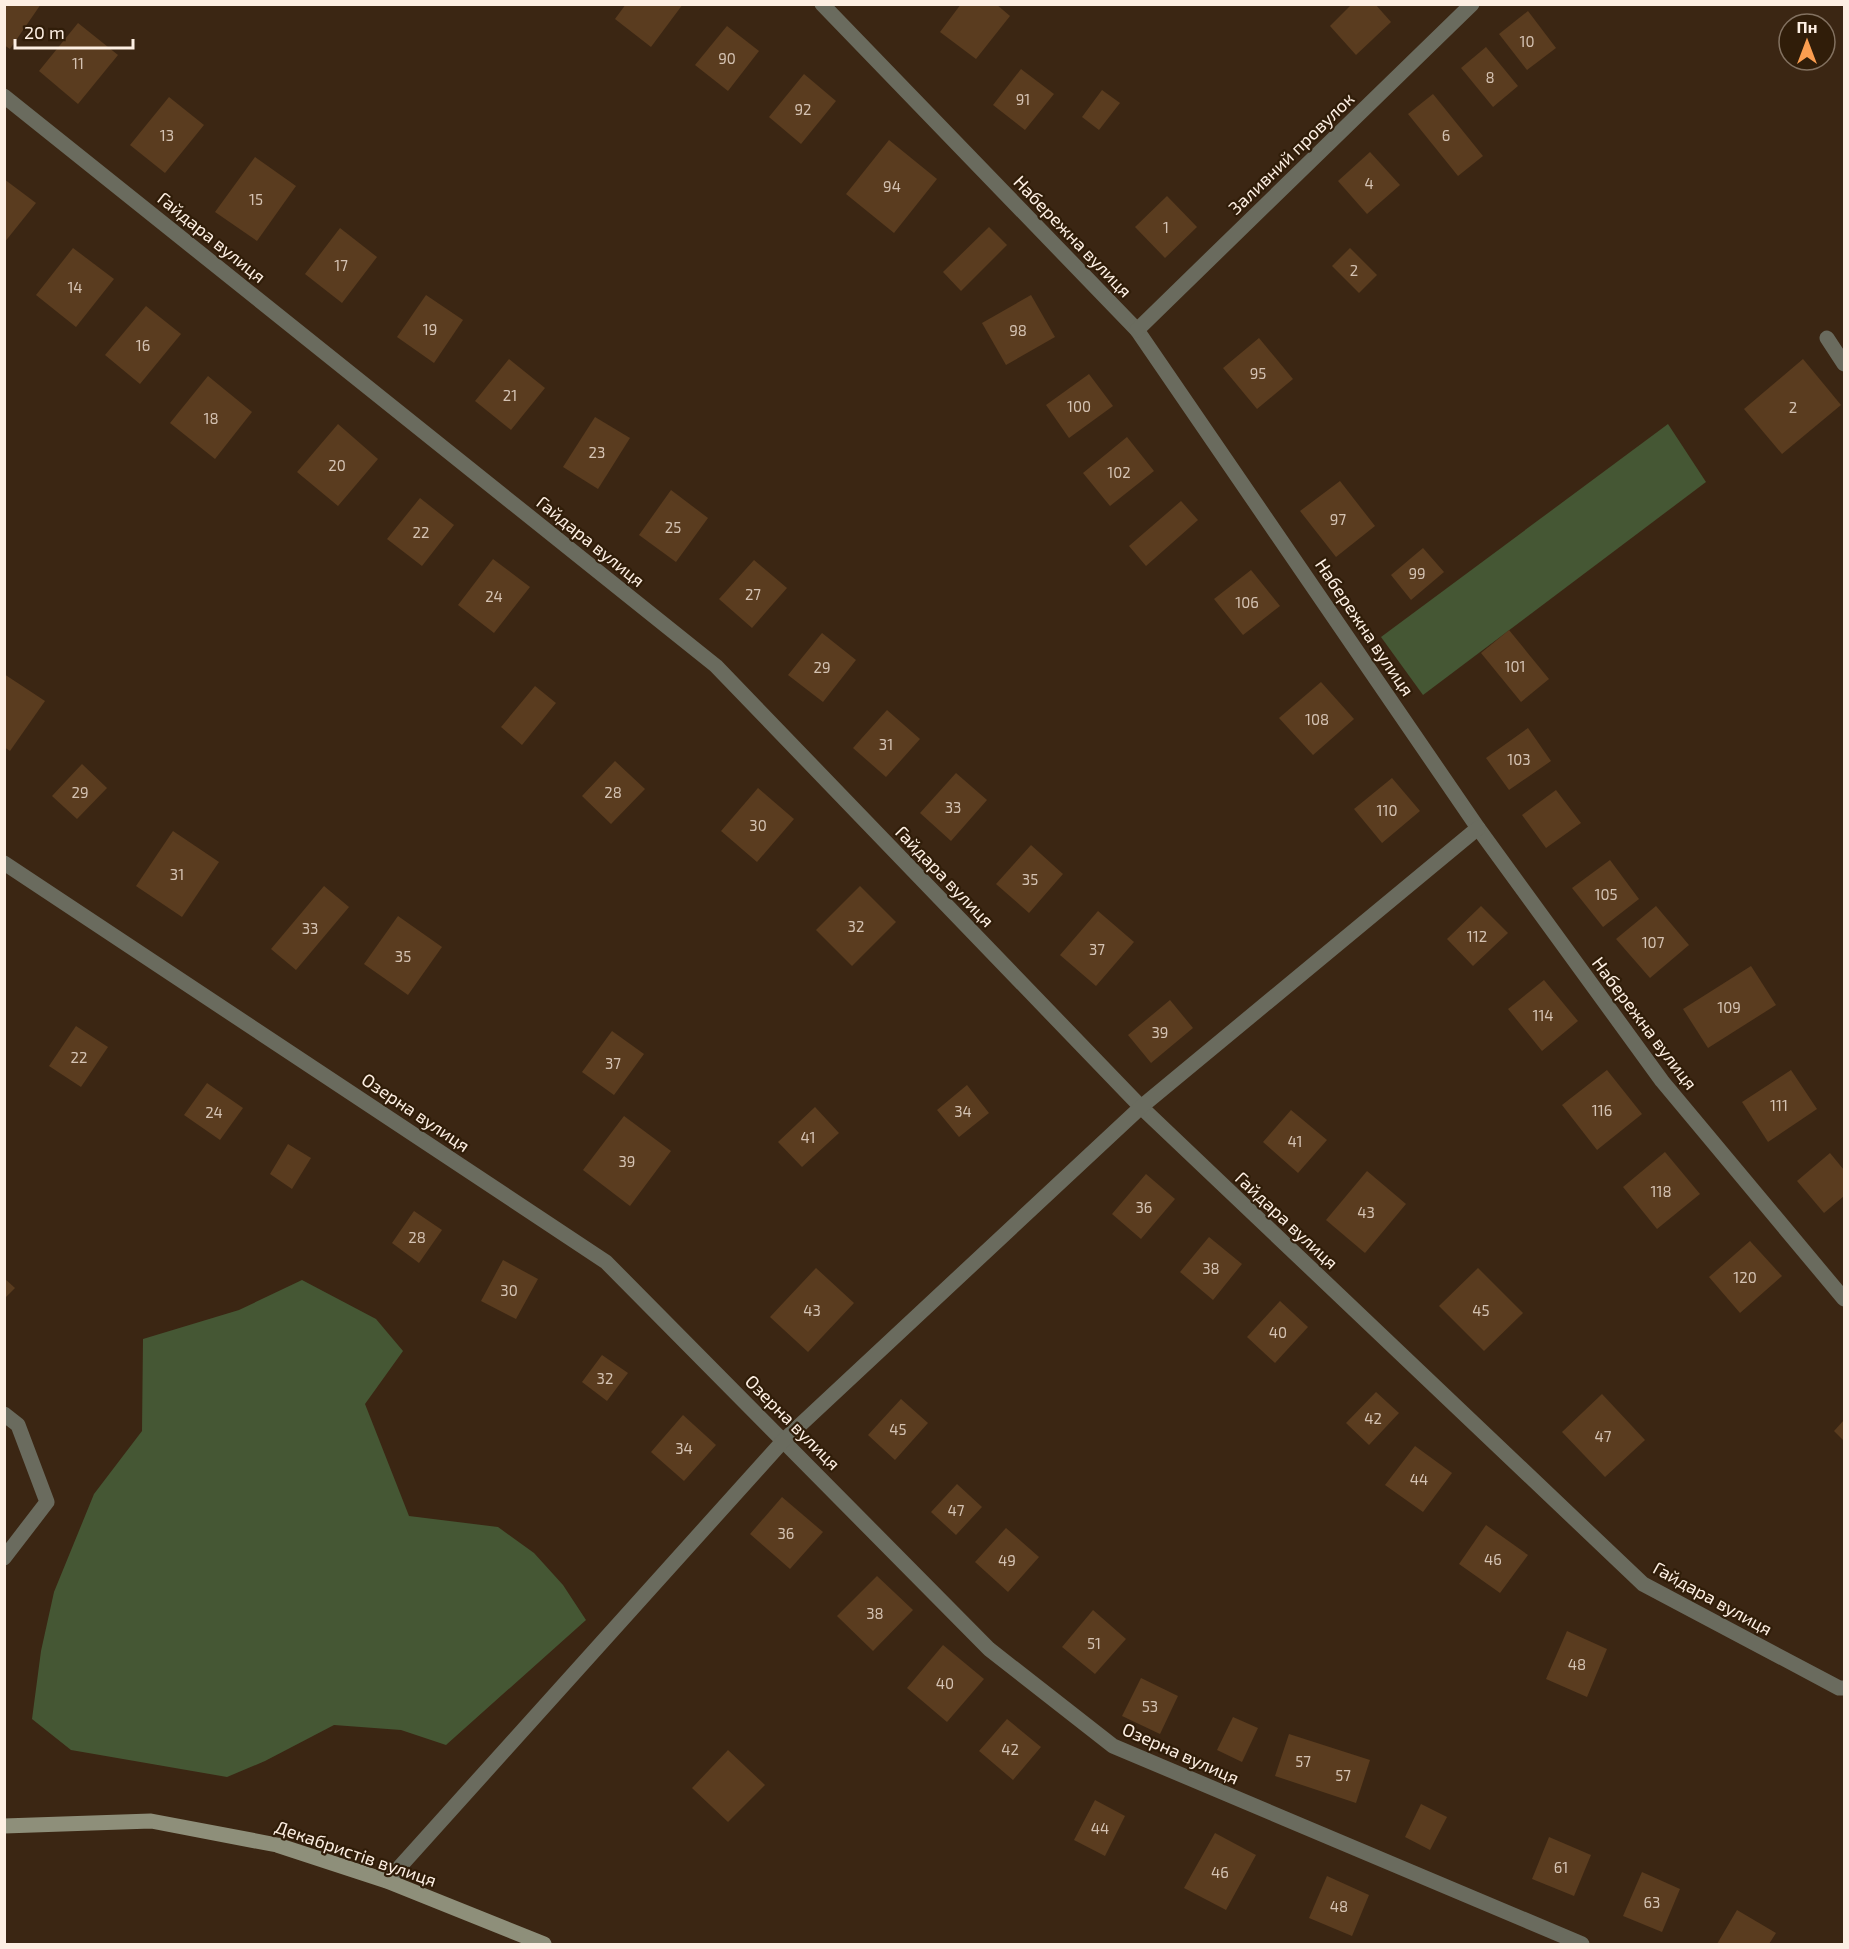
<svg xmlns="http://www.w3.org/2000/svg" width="1849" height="1949" font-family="'Exo 2',sans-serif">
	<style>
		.green { fill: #455734 }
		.building { fill: #5a3c1f }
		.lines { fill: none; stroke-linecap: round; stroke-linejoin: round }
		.street { stroke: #6a6b5e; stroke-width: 15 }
		.secondary { stroke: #8e8f7a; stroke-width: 15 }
		.labels { text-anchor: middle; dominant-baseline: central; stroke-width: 4.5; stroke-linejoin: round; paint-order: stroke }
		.number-label { font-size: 15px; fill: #d4c2b2 }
		.street-label { font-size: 18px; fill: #fdefe3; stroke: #301d09 }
	</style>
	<rect width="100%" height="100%" fill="#3b2613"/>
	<!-- green -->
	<g class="green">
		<polygon points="1668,424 1706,482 1423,695 1381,637"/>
		<polygon points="302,1280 376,1319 403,1351 365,1404 409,1516 498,1527 534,1553 563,1585 586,1620 446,1745 401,1730 334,1725 265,1761 227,1777 71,1750 32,1719 41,1651 54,1592 94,1494 142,1431 143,1339 239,1310"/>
	</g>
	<!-- building -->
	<g class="building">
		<polygon points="4,4 41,4 10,49 4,45"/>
		<polygon points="626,4 683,4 651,47 615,19"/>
		<polygon points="961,4 996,4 1010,16 976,59 940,32"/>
		<polygon points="1352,4 1375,4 1391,22 1356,55 1330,26"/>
		<polygon points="1528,11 1556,48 1527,70 1499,34"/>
		<polygon points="78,23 118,55 78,104 39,71"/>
		<polygon points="727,26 759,51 728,91 695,65"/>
		<polygon points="1486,47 1518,86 1493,107 1461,68"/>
		<polygon points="1021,69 1054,94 1025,130 993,105"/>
		<polygon points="804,74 836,101 801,144 769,117"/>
		<polygon points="1102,90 1120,103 1099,130 1082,117"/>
		<polygon points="1433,94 1483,156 1458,176 1408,114"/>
		<polygon points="169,97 204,125 165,173 130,145"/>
		<polygon points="889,140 937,179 894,233 846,194"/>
		<polygon points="1370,152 1400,185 1367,214 1338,181"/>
		<polygon points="255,157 296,186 257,241 215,212"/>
		<polygon points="4,179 36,203 4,243"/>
		<polygon points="1167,196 1197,227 1165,258 1135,227"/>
		<polygon points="989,227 1007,245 961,291 943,272"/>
		<polygon points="340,228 377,257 342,303 305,274"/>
		<polygon points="73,248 114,279 76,327 36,295"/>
		<polygon points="1350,248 1377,275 1359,293 1332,266"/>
		<polygon points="426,295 463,320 434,363 397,337"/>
		<polygon points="1031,295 1055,337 1006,365 982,323"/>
		<polygon points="146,306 181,334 140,384 105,355"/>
		<polygon points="1259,338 1293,379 1257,409 1223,368"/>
		<polygon points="509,359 545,388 511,430 475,401"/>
		<polygon points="1803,359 1841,405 1782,454 1744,409"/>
		<polygon points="1089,374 1113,406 1069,438 1046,405"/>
		<polygon points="208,376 252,412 215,459 170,423"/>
		<polygon points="595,417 630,438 598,489 563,467"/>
		<polygon points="338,424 378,459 338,506 297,472"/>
		<polygon points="1127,437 1154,471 1110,506 1083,473"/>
		<polygon points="1340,481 1375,526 1336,557 1300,511"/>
		<polygon points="671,490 708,518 676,562 639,535"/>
		<polygon points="420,498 454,525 422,566 387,539"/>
		<polygon points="1181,501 1198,520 1146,566 1129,546"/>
		<polygon points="1423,548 1444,572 1411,600 1391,575"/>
		<polygon points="493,559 530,587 494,633 458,605"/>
		<polygon points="754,560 787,588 752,628 719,599"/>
		<polygon points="1251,570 1280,606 1243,635 1214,599"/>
		<polygon points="1509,630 1549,679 1521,702 1481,653"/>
		<polygon points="822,633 856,660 823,702 788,675"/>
		<polygon points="4,674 45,701 10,751 4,747"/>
		<polygon points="1321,682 1354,719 1313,755 1279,718"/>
		<polygon points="535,686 556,703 522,745 501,727"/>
		<polygon points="887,710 920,739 886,777 853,748"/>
		<polygon points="1528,728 1551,761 1509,790 1486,758"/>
		<polygon points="615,761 645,789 611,824 582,796"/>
		<polygon points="82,764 107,788 77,819 52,796"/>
		<polygon points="956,773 987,800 951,841 920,813"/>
		<polygon points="1392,778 1420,811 1382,843 1354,809"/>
		<polygon points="758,788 794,819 757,862 721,831"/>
		<polygon points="1556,790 1581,823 1546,848 1522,815"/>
		<polygon points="173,831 219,862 182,917 136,886"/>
		<polygon points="1031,845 1063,874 1029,913 996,884"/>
		<polygon points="1610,860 1639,899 1603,927 1572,888"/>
		<polygon points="324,886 349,907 296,970 271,949"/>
		<polygon points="860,886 896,922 852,966 816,930"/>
		<polygon points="1481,906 1508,933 1473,966 1447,939"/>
		<polygon points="1656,906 1689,945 1650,978 1616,939"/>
		<polygon points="1098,911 1134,942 1096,986 1060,955"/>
		<polygon points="398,916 442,947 408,995 364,964"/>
		<polygon points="1751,966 1776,1005 1708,1048 1683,1009"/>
		<polygon points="1544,980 1578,1021 1542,1051 1508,1009"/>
		<polygon points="1170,1000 1193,1028 1151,1063 1128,1035"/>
		<polygon points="76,1026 108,1047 81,1087 49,1066"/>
		<polygon points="612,1031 644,1054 614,1095 582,1072"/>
		<polygon points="1607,1070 1642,1114 1597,1150 1562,1105"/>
		<polygon points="1791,1070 1817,1109 1768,1142 1742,1102"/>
		<polygon points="207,1083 243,1108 220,1140 184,1115"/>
		<polygon points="967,1085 989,1113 959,1137 937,1110"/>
		<polygon points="815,1107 839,1133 802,1167 778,1142"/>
		<polygon points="1291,1110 1327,1140 1298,1173 1263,1142"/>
		<polygon points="624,1116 671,1151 630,1206 583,1170"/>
		<polygon points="288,1144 311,1158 292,1189 270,1174"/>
		<polygon points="1665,1152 1700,1194 1657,1229 1623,1187"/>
		<polygon points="1830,1153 1844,1170 1844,1196 1824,1213 1797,1181"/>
		<polygon points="1367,1171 1406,1204 1365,1253 1326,1220"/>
		<polygon points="1146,1174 1175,1199 1141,1239 1112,1214"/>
		<polygon points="414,1211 442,1230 419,1263 392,1243"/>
		<polygon points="1209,1237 1242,1264 1213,1300 1180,1272"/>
		<polygon points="1750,1241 1782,1276 1740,1313 1709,1277"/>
		<polygon points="503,1260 538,1279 516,1319 481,1301"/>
		<polygon points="816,1268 854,1303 808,1352 770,1317"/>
		<polygon points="1478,1268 1523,1313 1484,1351 1439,1306"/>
		<polygon points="4,1278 15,1288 4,1299"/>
		<polygon points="1280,1301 1308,1327 1275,1363 1247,1337"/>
		<polygon points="602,1355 628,1373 607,1401 582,1382"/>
		<polygon points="1376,1392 1399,1413 1369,1445 1346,1423"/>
		<polygon points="1602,1394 1645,1440 1605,1477 1562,1432"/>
		<polygon points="901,1399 928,1423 895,1460 868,1435"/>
		<polygon points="683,1415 716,1445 684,1481 651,1452"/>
		<polygon points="1844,1420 1844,1441 1834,1431"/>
		<polygon points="1415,1446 1452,1473 1423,1512 1385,1485"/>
		<polygon points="957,1484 982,1507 956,1535 931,1512"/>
		<polygon points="782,1497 823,1532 790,1569 750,1534"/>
		<polygon points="1486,1525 1528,1555 1500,1593 1459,1564"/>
		<polygon points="1006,1528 1039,1557 1008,1592 975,1562"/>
		<polygon points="877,1576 913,1610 873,1651 837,1616"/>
		<polygon points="1093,1610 1126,1639 1095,1674 1062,1647"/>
		<polygon points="1567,1631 1607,1649 1587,1697 1546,1679"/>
		<polygon points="943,1645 984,1679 947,1722 907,1688"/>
		<polygon points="1141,1678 1178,1696 1160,1734 1122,1716"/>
		<polygon points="1233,1717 1258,1728 1242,1762 1217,1750"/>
		<polygon points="1007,1719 1041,1747 1013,1780 979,1751"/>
		<polygon points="1289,1734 1370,1760 1356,1803 1275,1776"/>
		<polygon points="728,1750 765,1785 728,1822 692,1788"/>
		<polygon points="1095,1800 1125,1816 1105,1856 1074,1840"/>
		<polygon points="1421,1804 1447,1817 1430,1850 1405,1837"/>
		<polygon points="1215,1833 1256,1855 1226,1910 1184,1888"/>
		<polygon points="1549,1837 1591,1855 1574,1896 1532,1879"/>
		<polygon points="1642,1872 1680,1889 1662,1932 1623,1916"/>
		<polygon points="1327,1876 1369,1895 1352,1936 1309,1918"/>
		<polygon points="1737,1910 1776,1933 1769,1944 1717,1944"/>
	</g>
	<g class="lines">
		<!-- street -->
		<g class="street">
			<polyline points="822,4 1137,330 1478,828 1662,1081 1844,1299"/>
			<polyline points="4,96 716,666 1141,1107 1643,1584 1839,1688 1844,1688"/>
			<polyline points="1137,330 1472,4"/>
			<polyline points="1827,338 1844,364"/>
			<polyline points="4,863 606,1262 989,1649 1113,1746 1582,1944"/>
			<polyline points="4,1414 18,1425 47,1502 4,1558"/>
			<polyline points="387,1881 784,1440 1141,1107 1478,828"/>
		</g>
		<!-- secondary -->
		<polyline class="secondary" points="4,1826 151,1821 277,1845 387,1881 544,1944"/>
	</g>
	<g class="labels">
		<!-- number labels -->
		<g class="number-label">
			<text x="1527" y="41">10</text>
			<text x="727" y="58">90</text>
			<text x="78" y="63">11</text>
			<text x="1490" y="77">8</text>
			<text x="1023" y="99">91</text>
			<text x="803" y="109">92</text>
			<text x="167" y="135">13</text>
			<text x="1446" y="135">6</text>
			<text x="1369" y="183">4</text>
			<text x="892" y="186">94</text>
			<text x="256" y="199">15</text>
			<text x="1166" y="227">1</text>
			<text x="341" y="265">17</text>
			<text x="1354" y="270">2</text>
			<text x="75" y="287">14</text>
			<text x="430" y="329">19</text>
			<text x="1018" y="330">98</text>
			<text x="143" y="345">16</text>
			<text x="1258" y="373">95</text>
			<text x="510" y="395">21</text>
			<text x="1079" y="406">100</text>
			<text x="1793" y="407">2</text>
			<text x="211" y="418">18</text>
			<text x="597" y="452">23</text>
			<text x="337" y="465">20</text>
			<text x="1119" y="472">102</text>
			<text x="1338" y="519">97</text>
			<text x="673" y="527">25</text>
			<text x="421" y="532">22</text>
			<text x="1417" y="573">99</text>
			<text x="753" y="594">27</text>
			<text x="494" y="596">24</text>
			<text x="1247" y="602">106</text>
			<text x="1515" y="666">101</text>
			<text x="822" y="667">29</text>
			<text x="1317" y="719">108</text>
			<text x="886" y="744">31</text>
			<text x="1519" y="759">103</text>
			<text x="80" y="792">29</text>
			<text x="613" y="792">28</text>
			<text x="953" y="807">33</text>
			<text x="1387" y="810">110</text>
			<text x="758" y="825">30</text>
			<text x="177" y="874">31</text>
			<text x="1030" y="879">35</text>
			<text x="1606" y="894">105</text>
			<text x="856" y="926">32</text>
			<text x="310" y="928">33</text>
			<text x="1477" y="936">112</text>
			<text x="1653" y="942">107</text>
			<text x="1097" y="949">37</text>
			<text x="403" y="956">35</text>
			<text x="1729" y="1007">109</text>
			<text x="1543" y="1015">114</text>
			<text x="1160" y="1032">39</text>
			<text x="79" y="1057">22</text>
			<text x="613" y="1063">37</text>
			<text x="1779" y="1105">111</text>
			<text x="1602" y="1110">116</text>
			<text x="963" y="1111">34</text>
			<text x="214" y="1112">24</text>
			<text x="808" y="1137">41</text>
			<text x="1295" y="1141">41</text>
			<text x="627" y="1161">39</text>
			<text x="1661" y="1191">118</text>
			<text x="1144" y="1207">36</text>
			<text x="1366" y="1212">43</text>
			<text x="417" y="1237">28</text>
			<text x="1211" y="1268">38</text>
			<text x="1745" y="1277">120</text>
			<text x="509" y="1290">30</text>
			<text x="812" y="1310">43</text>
			<text x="1481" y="1310">45</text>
			<text x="1278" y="1332">40</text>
			<text x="605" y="1378">32</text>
			<text x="1373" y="1418">42</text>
			<text x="898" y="1429">45</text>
			<text x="1603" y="1436">47</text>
			<text x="684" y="1448">34</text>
			<text x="1419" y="1479">44</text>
			<text x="956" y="1510">47</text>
			<text x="786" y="1533">36</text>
			<text x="1493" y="1559">46</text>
			<text x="1007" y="1560">49</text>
			<text x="875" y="1613">38</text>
			<text x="1094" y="1643">51</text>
			<text x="1577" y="1664">48</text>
			<text x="945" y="1683">40</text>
			<text x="1150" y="1706">53</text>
			<text x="1010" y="1749">42</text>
			<text x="1303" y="1761">57</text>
			<text x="1343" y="1775">57</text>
			<text x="1100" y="1828">44</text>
			<text x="1561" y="1867">61</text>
			<text x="1220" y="1872">46</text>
			<text x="1652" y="1902">63</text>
			<text x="1339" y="1906">48</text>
		</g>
		<!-- street labels -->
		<g class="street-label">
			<text transform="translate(1291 153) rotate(-44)">Заливний провулок</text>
			<text transform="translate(1073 236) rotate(46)">Набережна вулиця</text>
			<text transform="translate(212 237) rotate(39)">Гайдара вулиця</text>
			<text transform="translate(591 541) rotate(39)">Гайдара вулиця</text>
			<text transform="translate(1365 627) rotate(56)">Набережна вулиця</text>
			<text transform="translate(945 876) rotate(46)">Гайдара вулиця</text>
			<text transform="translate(1645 1023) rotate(53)">Набережна вулиця</text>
			<text transform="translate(416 1112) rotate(34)">Озерна вулиця</text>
			<text transform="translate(1287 1220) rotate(43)">Гайдара вулиця</text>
			<text transform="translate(793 1422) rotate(45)">Озерна вулиця</text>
			<text transform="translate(1713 1598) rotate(29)">Гайдара вулиця</text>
			<text transform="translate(1181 1753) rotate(24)">Озерна вулиця</text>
			<text transform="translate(356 1853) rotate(19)">Декабристів вулиця</text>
		</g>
	</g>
	<!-- border -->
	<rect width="1849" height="1949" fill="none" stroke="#fdefe3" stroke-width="12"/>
	<!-- north arrow -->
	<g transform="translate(1807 42)"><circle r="28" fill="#301d09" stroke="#827160" stroke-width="1.5"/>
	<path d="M0-4.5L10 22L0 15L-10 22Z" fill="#fb9e50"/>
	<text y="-9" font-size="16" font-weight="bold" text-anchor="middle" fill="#fdefe3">Пн</text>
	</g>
	<!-- scale -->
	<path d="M15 39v9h118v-9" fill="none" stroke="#fdefe3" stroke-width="3"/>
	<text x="24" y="39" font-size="18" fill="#fdefe3" stroke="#301d09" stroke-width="4.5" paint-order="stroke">20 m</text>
</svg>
